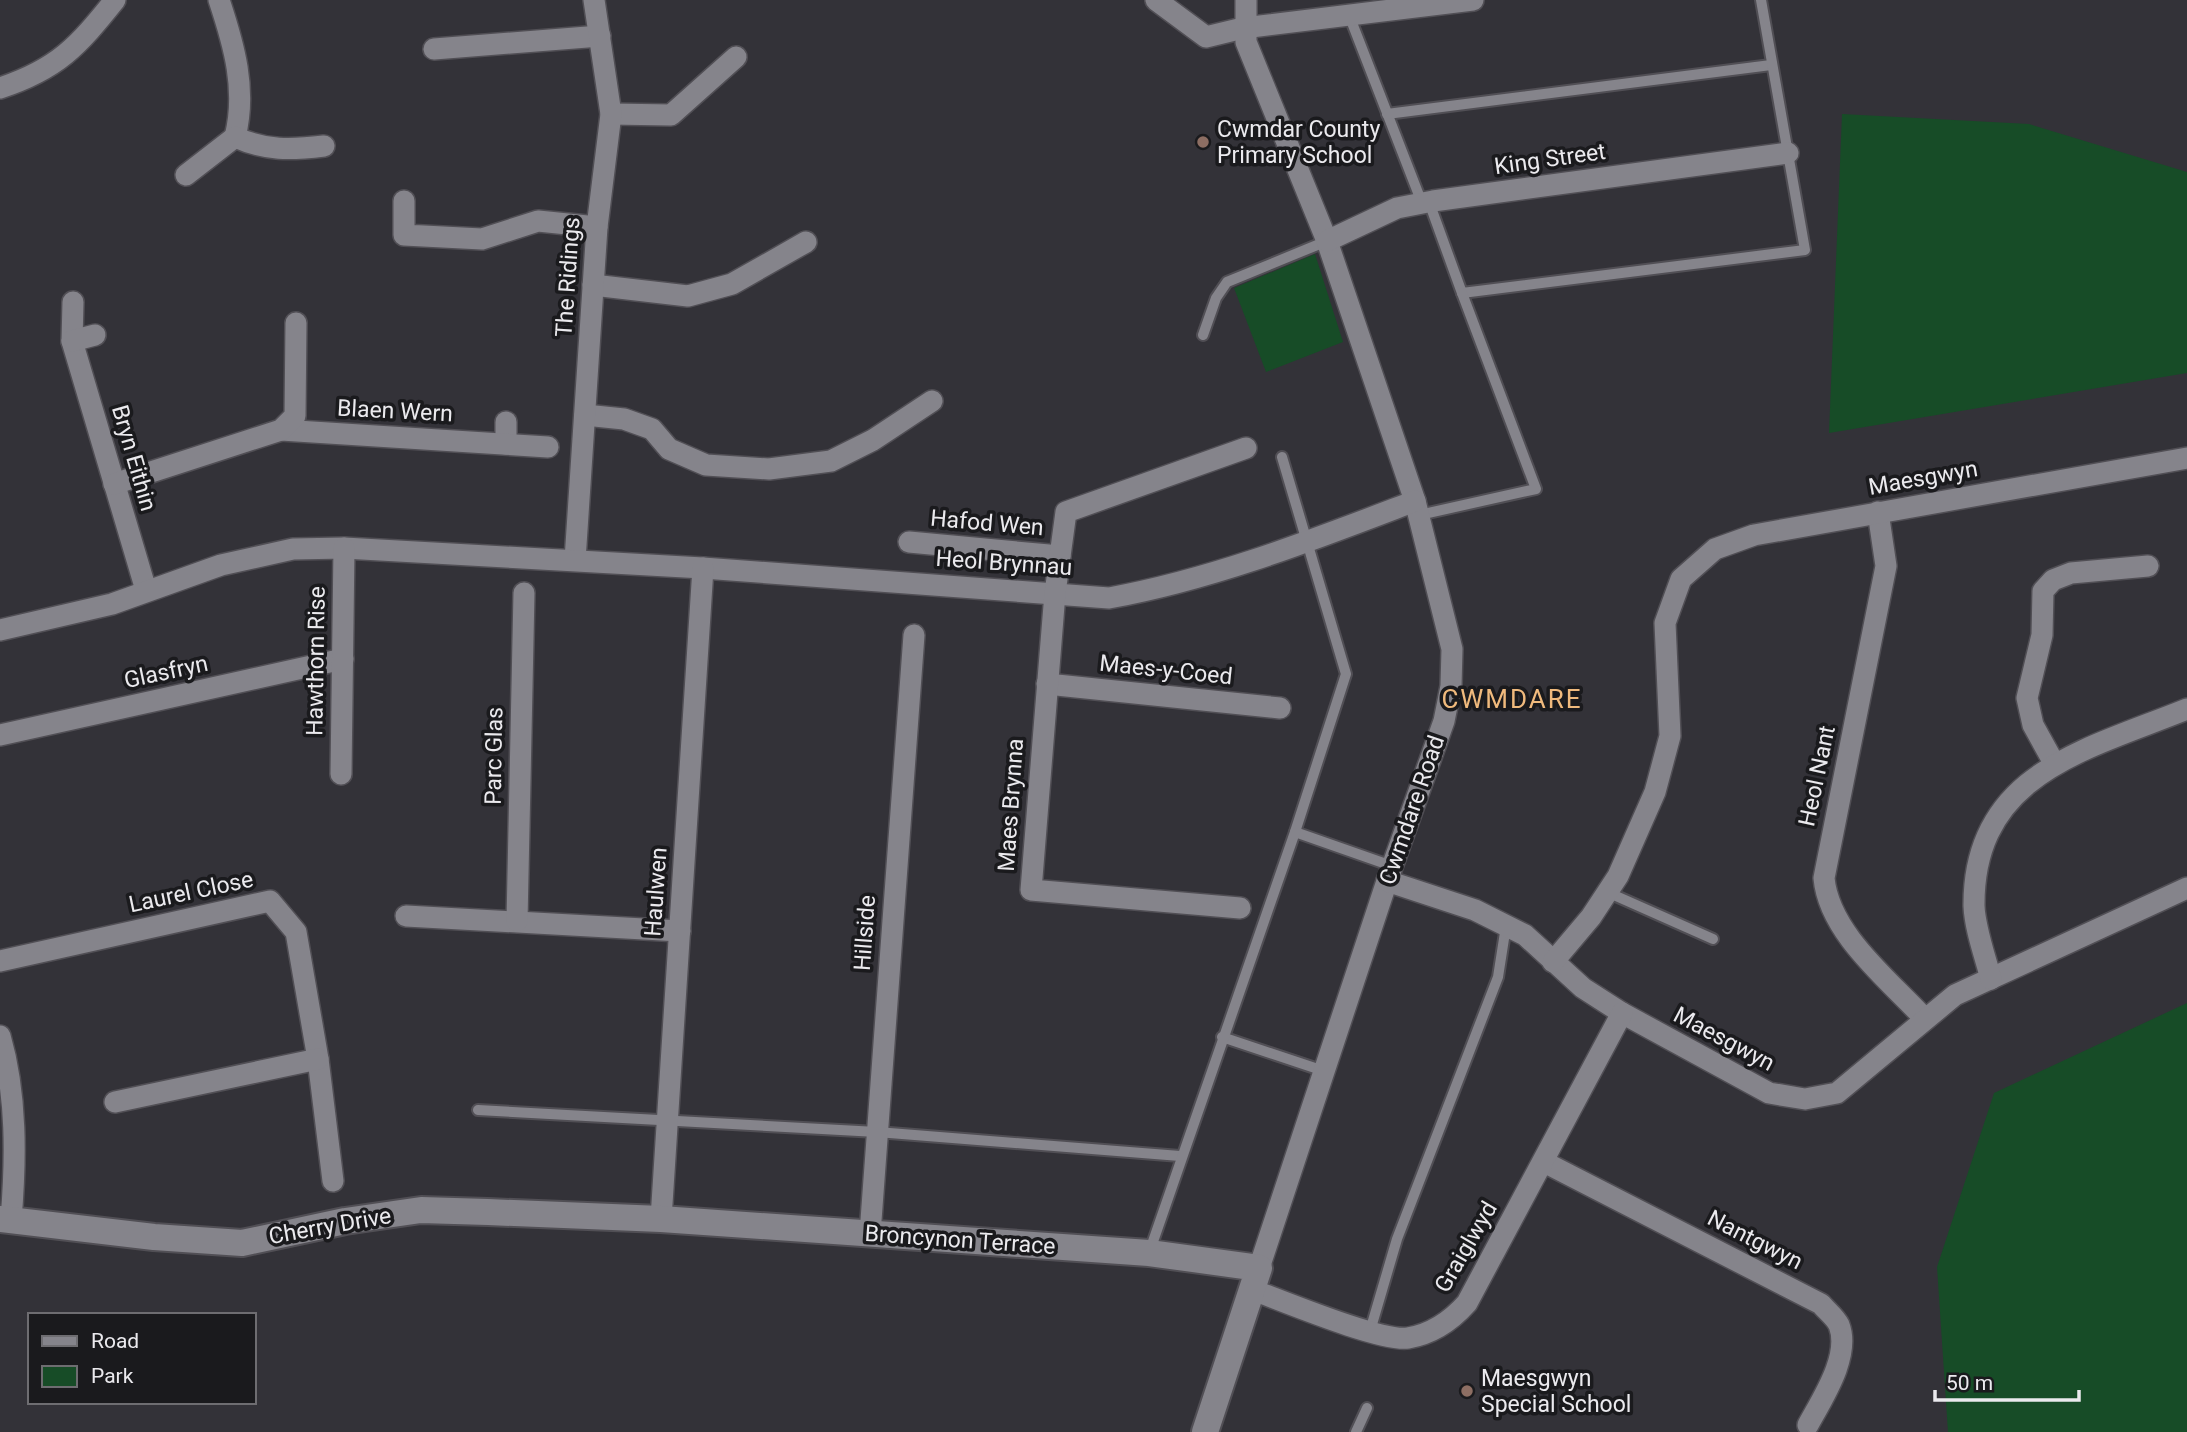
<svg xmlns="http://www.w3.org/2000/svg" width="2187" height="1432" font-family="Roboto,sans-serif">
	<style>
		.green { fill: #174c27 }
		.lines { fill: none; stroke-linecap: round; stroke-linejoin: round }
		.service-casing { stroke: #514f55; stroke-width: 14 }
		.minor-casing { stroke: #514f55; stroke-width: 24 }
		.tertiary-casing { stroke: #514f55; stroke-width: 30 }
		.service { stroke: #85848b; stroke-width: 10 }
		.minor { stroke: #85848b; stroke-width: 21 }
		.tertiary { stroke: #85848b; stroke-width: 26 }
		.education-dot { fill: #8d6e63; stroke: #1a1a1d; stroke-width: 2.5 }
		.labels { text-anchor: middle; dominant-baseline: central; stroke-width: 7; stroke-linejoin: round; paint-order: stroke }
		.poi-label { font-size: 23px; fill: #ebeaee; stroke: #1a1a1d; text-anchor: start }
		.street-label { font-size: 23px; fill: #ebeaee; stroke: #1a1a1d }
		.quarter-label { font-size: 26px; letter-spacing: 2px; fill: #f0ba7d; stroke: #1a1a1d }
	</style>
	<rect width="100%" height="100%" fill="#333238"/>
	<!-- green -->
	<g class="green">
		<polygon points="1842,114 2029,124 2187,172 2187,373 1829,433"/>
		<polygon points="1315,254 1343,342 1266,372 1234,288"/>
		<polygon points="2187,1003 2187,1432 1948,1432 1937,1267 1994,1093"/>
	</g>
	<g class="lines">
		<defs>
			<g id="service">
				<polyline points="1349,15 1422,203"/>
				<polyline points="1387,114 1771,65"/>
				<polyline points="1429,202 1462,293 1805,250 1761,0"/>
				<polyline points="1203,335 1216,298 1227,282 1327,241"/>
				<polyline points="1419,515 1536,489 1462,293"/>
				<polyline points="1295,832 1392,866"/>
				<polyline points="1607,892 1713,939"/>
				<polyline points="1222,1037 1324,1071"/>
				<polyline points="478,1110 877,1132 1180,1156"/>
				<polyline points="1149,1253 1295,832 1346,674 1282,457"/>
				<polyline points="1370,1331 1397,1239 1498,977 1506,926"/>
				<polyline points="1356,1432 1367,1408"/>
			</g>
			<g id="minor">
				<path d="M219 0C234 45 247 90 235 137"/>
				<polyline points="1156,0 1206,37 1243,28 1473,0"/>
				<polyline points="1246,0 1246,42 1327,241 1415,501 1452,649 1451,686 1444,721 1387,881 1259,1268"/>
				<polyline points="434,49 600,36"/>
				<path d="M0 88C58 69 78 46 115 0"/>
				<polyline points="611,114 671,115 736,57"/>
				<path d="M186 175 235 137C266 151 291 150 324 146"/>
				<polyline points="404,201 404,235 482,239 538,221 597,227"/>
				<polyline points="1327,241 1397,208 1433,201 1788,153"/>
				<polyline points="593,285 688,296 732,284 806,242"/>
				<polyline points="73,302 72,341 146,590"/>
				<polyline points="72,341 95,335"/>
				<polyline points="585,415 624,419 652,429 669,449 706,465 769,469 831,461 873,440 932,401"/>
				<polyline points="506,422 506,444"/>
				<polyline points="281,430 548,447"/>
				<polyline points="114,484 281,430 295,416 296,323"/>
				<path d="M1878 512 1886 566 1824 878C1829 933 1888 979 1924 1018"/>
				<polyline points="909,542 1060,556"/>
				<polyline points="575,560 597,227 611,114 594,0"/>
				<path d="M0 630 112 604 221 565 293 549 344 548 703 568 1109 598C1214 579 1315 539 1415 501"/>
				<polyline points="1047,684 1280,708"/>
				<polyline points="0,735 343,659"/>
				<polyline points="2054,763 2033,725 2027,698 2042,635 2043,591 2053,580 2071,573 2148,566"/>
				<polyline points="341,774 344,548"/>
				<polyline points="1387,881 1475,910 1525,935 1583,988 1622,1013 1769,1093 1805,1099 1837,1093 1955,995 2187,888"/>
				<polyline points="1240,908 1031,890 1055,593 1066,512 1246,448"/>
				<polyline points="406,916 680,931"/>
				<polyline points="517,921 524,593"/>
				<polyline points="0,961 270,901 296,932 318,1059 333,1181"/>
				<polyline points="1553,962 1591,917 1618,876 1655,792 1670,736 1665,623 1681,579 1715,549 1754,535 2187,458"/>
				<path d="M1991 979C1985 956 1975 929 1974 906 1973 773 2086 750 2187 709"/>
				<path d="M0 1036C17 1095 16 1159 11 1220"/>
				<polyline points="115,1102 318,1059"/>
				<path d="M1544 1162 1821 1304C1826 1310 1836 1318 1839 1325 1851 1356 1822 1399 1808 1425"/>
				<polyline points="661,1219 703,568"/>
				<polyline points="870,1234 914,635"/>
				<path d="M1253 1290C1283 1301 1381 1342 1408 1338 1432 1334 1451 1321 1467 1303L1622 1013"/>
			</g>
			<polyline id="tertiary" points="0,1219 154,1237 242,1243 345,1221 421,1210 488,1212 661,1219 1149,1253 1259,1268 1205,1432"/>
		</defs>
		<!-- service casing -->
		<use href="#service" class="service-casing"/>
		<!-- minor casing -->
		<use href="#minor" class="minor-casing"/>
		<!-- tertiary casing -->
		<use href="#tertiary" class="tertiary-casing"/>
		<!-- service -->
		<use href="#service" class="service"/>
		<!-- minor -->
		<use href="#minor" class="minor"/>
		<!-- tertiary -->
		<use href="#tertiary" class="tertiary"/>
	</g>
	<!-- markers -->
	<g class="education-dot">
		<circle cx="1203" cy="142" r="7"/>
		<circle cx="1467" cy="1391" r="7"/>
	</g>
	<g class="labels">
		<!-- poi labels -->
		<g class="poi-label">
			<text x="1217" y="129">Cwmdar County<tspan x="1217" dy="26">Primary School</tspan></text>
			<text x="1481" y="1378">Maesgwyn<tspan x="1481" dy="26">Special School</tspan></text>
		</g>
		<!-- street labels -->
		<g class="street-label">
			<text transform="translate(1550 159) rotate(-8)">King Street</text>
			<text transform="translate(568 277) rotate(-86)">The Ridings</text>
			<text transform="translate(395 411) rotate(3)">Blaen Wern</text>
			<text transform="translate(134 458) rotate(74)">Bryn Eithin</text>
			<text transform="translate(1923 478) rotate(-10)">Maesgwyn</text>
			<text transform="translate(987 523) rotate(5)">Hafod Wen</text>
			<text transform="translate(1004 563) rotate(4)">Heol Brynnau</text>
			<text transform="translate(316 661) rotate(-89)">Hawthorn Rise</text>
			<text transform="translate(1166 670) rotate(6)">Maes-y-Coed</text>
			<text transform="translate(166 672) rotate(-12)">Glasfryn</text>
			<text transform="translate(494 756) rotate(-89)">Parc Glas</text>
			<text transform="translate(1817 776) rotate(-78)">Heol Nant</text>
			<text transform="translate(1011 805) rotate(-86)">Maes Brynna</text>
			<text transform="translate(1412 810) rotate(-71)">Cwmdare Road</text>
			<text transform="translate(191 892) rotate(-12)">Laurel Close</text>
			<text transform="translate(656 892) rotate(-86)">Haulwen</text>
			<text transform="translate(865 933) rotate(-86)">Hillside</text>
			<text transform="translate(1724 1039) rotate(28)">Maesgwyn</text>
			<text transform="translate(330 1226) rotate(-10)">Cherry Drive</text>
			<text transform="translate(960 1240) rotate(4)">Broncynon Terrace</text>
			<text transform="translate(1755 1240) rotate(27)">Nantgwyn</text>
			<text transform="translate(1466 1247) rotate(-60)">Graiglwyd</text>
		</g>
		<!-- quarter labels -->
		<g class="quarter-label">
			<text x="1512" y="699">CWMDARE</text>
		</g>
	</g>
	<!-- legend -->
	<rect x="28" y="1313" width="228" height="91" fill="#1a1a1d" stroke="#6e6d71" stroke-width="2"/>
	<rect x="42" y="1336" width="35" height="10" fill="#85848b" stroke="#6e6d71" stroke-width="2"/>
	<text x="91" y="1348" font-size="21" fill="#ebeaee">Road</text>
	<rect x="42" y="1366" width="35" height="21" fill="#174c27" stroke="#6e6d71" stroke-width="2"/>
	<text x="91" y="1383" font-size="21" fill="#ebeaee">Park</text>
	<!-- scale -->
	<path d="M1935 1390v10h144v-10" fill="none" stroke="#ebeaee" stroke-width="3.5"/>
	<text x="1946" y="1390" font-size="21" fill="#ebeaee" stroke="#1a1a1d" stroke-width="5" paint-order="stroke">50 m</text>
</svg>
